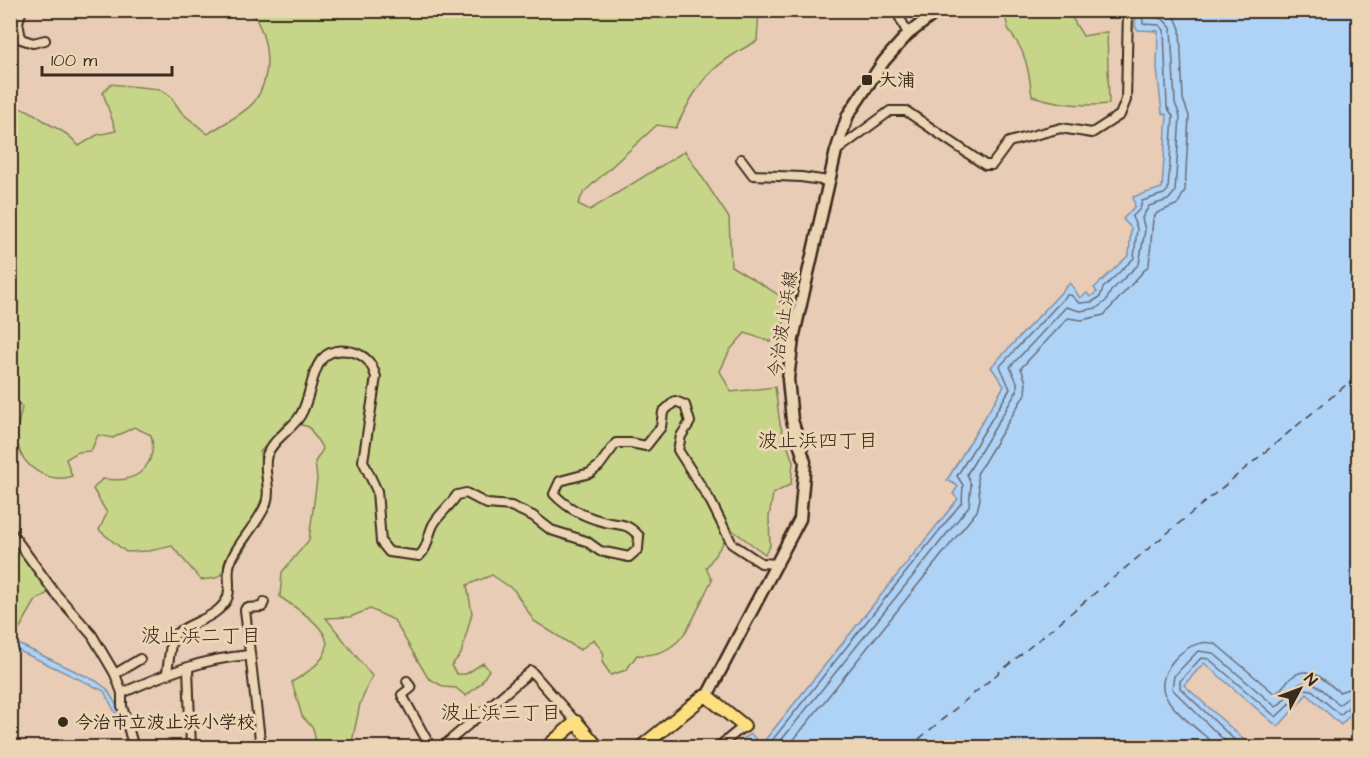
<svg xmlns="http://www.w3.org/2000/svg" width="1369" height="758" font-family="'Architects Daughter','Klee One',sans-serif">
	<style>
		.green { fill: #c7d589; stroke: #818054; stroke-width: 1.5 }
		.water { fill: #afd2f7; stroke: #818fa0; stroke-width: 1.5 }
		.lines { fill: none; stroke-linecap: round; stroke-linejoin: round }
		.shore { stroke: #696d75; stroke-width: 1.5 }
		.ferry { stroke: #4c433f; stroke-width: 1.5; stroke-dasharray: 8 6; stroke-linecap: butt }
		.minor-casing { stroke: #3b2a1e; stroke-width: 12 }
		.secondary-casing { stroke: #3b2a1e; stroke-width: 15 }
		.trunk-casing { stroke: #3b2a1e; stroke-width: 16 }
		.minor { stroke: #ebd5b4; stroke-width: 8 }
		.secondary { stroke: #ebd5b4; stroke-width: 10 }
		.trunk { stroke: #fedf80; stroke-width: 12 }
		.poi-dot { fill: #3b2a1e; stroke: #ebd5b4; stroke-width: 2 }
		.labels { text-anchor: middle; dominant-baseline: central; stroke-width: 6; stroke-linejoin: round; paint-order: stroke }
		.poi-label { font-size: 18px; font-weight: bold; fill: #3b2a1e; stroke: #ebd5b4; text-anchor: start }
		.street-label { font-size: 18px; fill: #3b2a1e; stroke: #ebd5b4 }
		.neighbourhood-label { font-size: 20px; fill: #3b2a1e; stroke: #ebd5b4 }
	</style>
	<rect width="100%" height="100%" fill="#e9ccb6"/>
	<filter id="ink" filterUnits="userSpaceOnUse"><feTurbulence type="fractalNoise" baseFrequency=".0167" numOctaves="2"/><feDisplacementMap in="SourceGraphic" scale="12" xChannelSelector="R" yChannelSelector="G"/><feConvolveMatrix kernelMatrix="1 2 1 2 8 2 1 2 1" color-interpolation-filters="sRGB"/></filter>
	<g filter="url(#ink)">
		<!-- green -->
		<g class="green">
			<path d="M251 11H759L757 41C711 65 698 81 676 128L657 125 584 192 578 204 590 210 685 151 729 218 731 266 784 298 790 307 783 325 771 342 745 333 730 350 720 371 731 392 775 387 780 424 793 462 791 484 773 494 769 517 770 546 765 554 732 530 706 568 712 580C692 616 686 658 637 655L626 670 611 675 602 662 604 654 594 639 580 650 534 621 514 590 492 575 467 585 472 613 461 654 451 666 457 674H466L483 663 489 670 481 683 466 696 456 688 444 687 428 678 394 620 370 609 350 617 326 618 372 676 360 704 351 747H317L313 728 302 716 292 682C353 647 324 626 280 597L282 572 309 540 317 479 315 462 323 449 309 427 287 421 260 452 263 495 256 513 252 536 238 560 216 578 201 580 172 546 149 551 126 552 99 530 107 513 93 489 102 479C109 479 119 481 126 479 148 474 156 454 151 435L134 427 113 438 98 435 91 451 78 452 66 459 72 476C50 485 19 466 17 440 16 430 20 418 22 407L10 394V109C28 105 35 116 49 124 63 132 68 133 79 146L97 135 116 131 103 93 110 84 159 89 171 97 182 113 208 134C220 125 246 113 254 102 274 75 269 36 251 11Z"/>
			<path d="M1006 11H1068L1083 36 1107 32 1109 104C1081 107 1058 104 1032 96 1030 80 1028 64 1021 49 1012 32 1005 32 1006 11Z"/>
			<polygon points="10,536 51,591 36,600 14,638 10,636"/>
		</g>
		<!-- water -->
		<g class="water">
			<polygon points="1136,11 1358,11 1358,706 1341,725 1307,694 1278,727 1204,663 1184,685 1252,747 730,747 751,734 761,745 958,499 953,494 958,486 947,480 1004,386 991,367 1070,283 1080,298 1087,293 1090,297 1097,292 1094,288 1129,255 1131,228 1123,219 1135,206 1133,197 1162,188 1167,115 1162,113 1157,68 1158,31 1138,30 1135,27"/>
			<polygon points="10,640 96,681 107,689 121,713 117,716 104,691 11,647"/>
		</g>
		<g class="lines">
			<!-- shore -->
			<g class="shore">
				<polyline points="766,748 962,502 963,485 957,476 1010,389 1000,366 1067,295 1071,295 1079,303 1092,302 1100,297 1103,288 1134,258 1137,228 1132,217 1140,209 1142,201 1164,194 1168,190 1173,116 1167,107 1164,30 1159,25 1143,24 1142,10"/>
				<polyline points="775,748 969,506 971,485 967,474 1017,391 1017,382 1010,367 1066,307 1080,311 1097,308 1106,301 1111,291 1139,264 1145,230 1142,218 1149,206 1168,200 1175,192 1180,116 1175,103 1171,28 1163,19 1150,16 1149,10"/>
				<polyline points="787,748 977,511 980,499 977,474 1025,394 1026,382 1021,368 1068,318 1082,320 1104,315 1149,265 1153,219 1157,213 1178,204 1185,190 1189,116 1183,99 1180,29 1176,19 1166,10"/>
				<path d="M1219 748C1204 734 1173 712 1165 695 1153 672 1192 632 1217 645L1275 694C1282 690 1285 682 1292 677 1310 663 1325 681 1339 692L1358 686"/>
				<path d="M1232 748 1172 689 1174 676 1198 651 1213 653 1276 707C1282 703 1287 696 1292 690 1310 670 1325 693 1339 705L1350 696 1358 695"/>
				<polyline points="1243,748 1180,688 1180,681 1201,658 1209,659 1276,717 1305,689 1312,690 1340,715 1353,703 1358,702"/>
			</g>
			<!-- ferry -->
			<polyline class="ferry" points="908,748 1358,375"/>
			<defs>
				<g id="minor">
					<polyline points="22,10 18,22 21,39 33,43 45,40"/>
					<polyline points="896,10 908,34"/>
					<polyline points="836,151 890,111 906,111 985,165 992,165 1009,142 1061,128 1092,133 1120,115 1126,100 1128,10"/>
					<polyline points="741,159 753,175 801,177 828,181"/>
					<polyline points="10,531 55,593 92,635 115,674 122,693 122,706 134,748"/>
					<polyline points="188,668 191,748"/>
					<path d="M167 672 172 637C189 621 216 620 227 599 232 588 226 574 230 563 238 541 257 526 266 504 272 488 262 470 267 455 273 439 291 430 300 416 316 391 308 341 353 352 367 356 372 364 376 377L363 461 377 491 381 542 389 552 419 556C429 547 427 537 433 525 439 514 450 506 457 495L466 493 487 504 511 506 533 516 551 530 586 541 600 551 629 557 638 549 639 536C626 522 622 526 605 522 585 517 567 508 554 494L560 481 590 473 599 466 616 443H631L646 446 661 427 663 412 675 401 685 405 690 422 681 436 678 450 711 502 732 544 761 563 778 564"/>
					<polyline points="115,674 140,659"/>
					<polyline points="407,681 411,688 402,695 431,748"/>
					<path d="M122 693C165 674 201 659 249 655"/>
					<polyline points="261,748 245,610 246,608 262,607 264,602"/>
					<polyline points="441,748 531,671 576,722"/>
					<polyline points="717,748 744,726"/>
				</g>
				<polyline id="secondary" points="707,696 800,519 805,462 792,420 788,379 793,339 836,151 848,115 884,61 908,34 939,10"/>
				<g id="trunk">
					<polyline points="546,748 576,722 598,748"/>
					<polyline points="640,748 703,697 707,696 744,726"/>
				</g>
			</defs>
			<!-- minor casing -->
			<use href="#minor" class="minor-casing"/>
			<!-- secondary casing -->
			<use href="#secondary" class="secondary-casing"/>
			<!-- trunk casing -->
			<use href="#trunk" class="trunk-casing"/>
			<!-- minor -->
			<use href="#minor" class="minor"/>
			<!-- secondary -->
			<use href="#secondary" class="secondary"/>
			<!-- trunk -->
			<use href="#trunk" class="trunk"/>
		</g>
	</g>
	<!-- markers -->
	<g class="poi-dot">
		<rect x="861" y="74" width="12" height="12" rx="3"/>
		<circle cx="63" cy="722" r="6"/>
	</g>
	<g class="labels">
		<!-- poi labels -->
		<g class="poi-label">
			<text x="879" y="80">大浦</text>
			<text x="75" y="722">今治市立波止浜小学校</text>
		</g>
		<!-- street labels -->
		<g class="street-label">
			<text transform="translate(783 324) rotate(-81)">今治波止浜線</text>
		</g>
		<!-- neighbourhood labels -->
		<g class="neighbourhood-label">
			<text x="818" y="441">波止浜四丁目</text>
			<text x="201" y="636">波止浜二丁目</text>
			<text x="501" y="713">波止浜三丁目</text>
		</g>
	</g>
	<!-- margin -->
	<rect width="1369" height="758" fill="none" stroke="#ebd5b4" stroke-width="36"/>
	<rect x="18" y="18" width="1333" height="722" fill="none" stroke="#3b2a1e" stroke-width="2" filter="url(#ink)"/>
	<!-- north arrow -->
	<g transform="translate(1300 689) rotate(49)" stroke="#ebd5b4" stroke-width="4.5" paint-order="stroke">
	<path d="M0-4.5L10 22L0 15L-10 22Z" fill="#3b2a1e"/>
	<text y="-9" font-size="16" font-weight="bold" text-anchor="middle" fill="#3b2a1e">N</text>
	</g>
	<!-- scale -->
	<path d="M42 66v9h130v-9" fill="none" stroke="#3b2a1e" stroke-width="3"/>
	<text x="51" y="66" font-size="18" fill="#3b2a1e" stroke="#ebd5b4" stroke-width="4.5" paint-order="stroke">100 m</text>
</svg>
